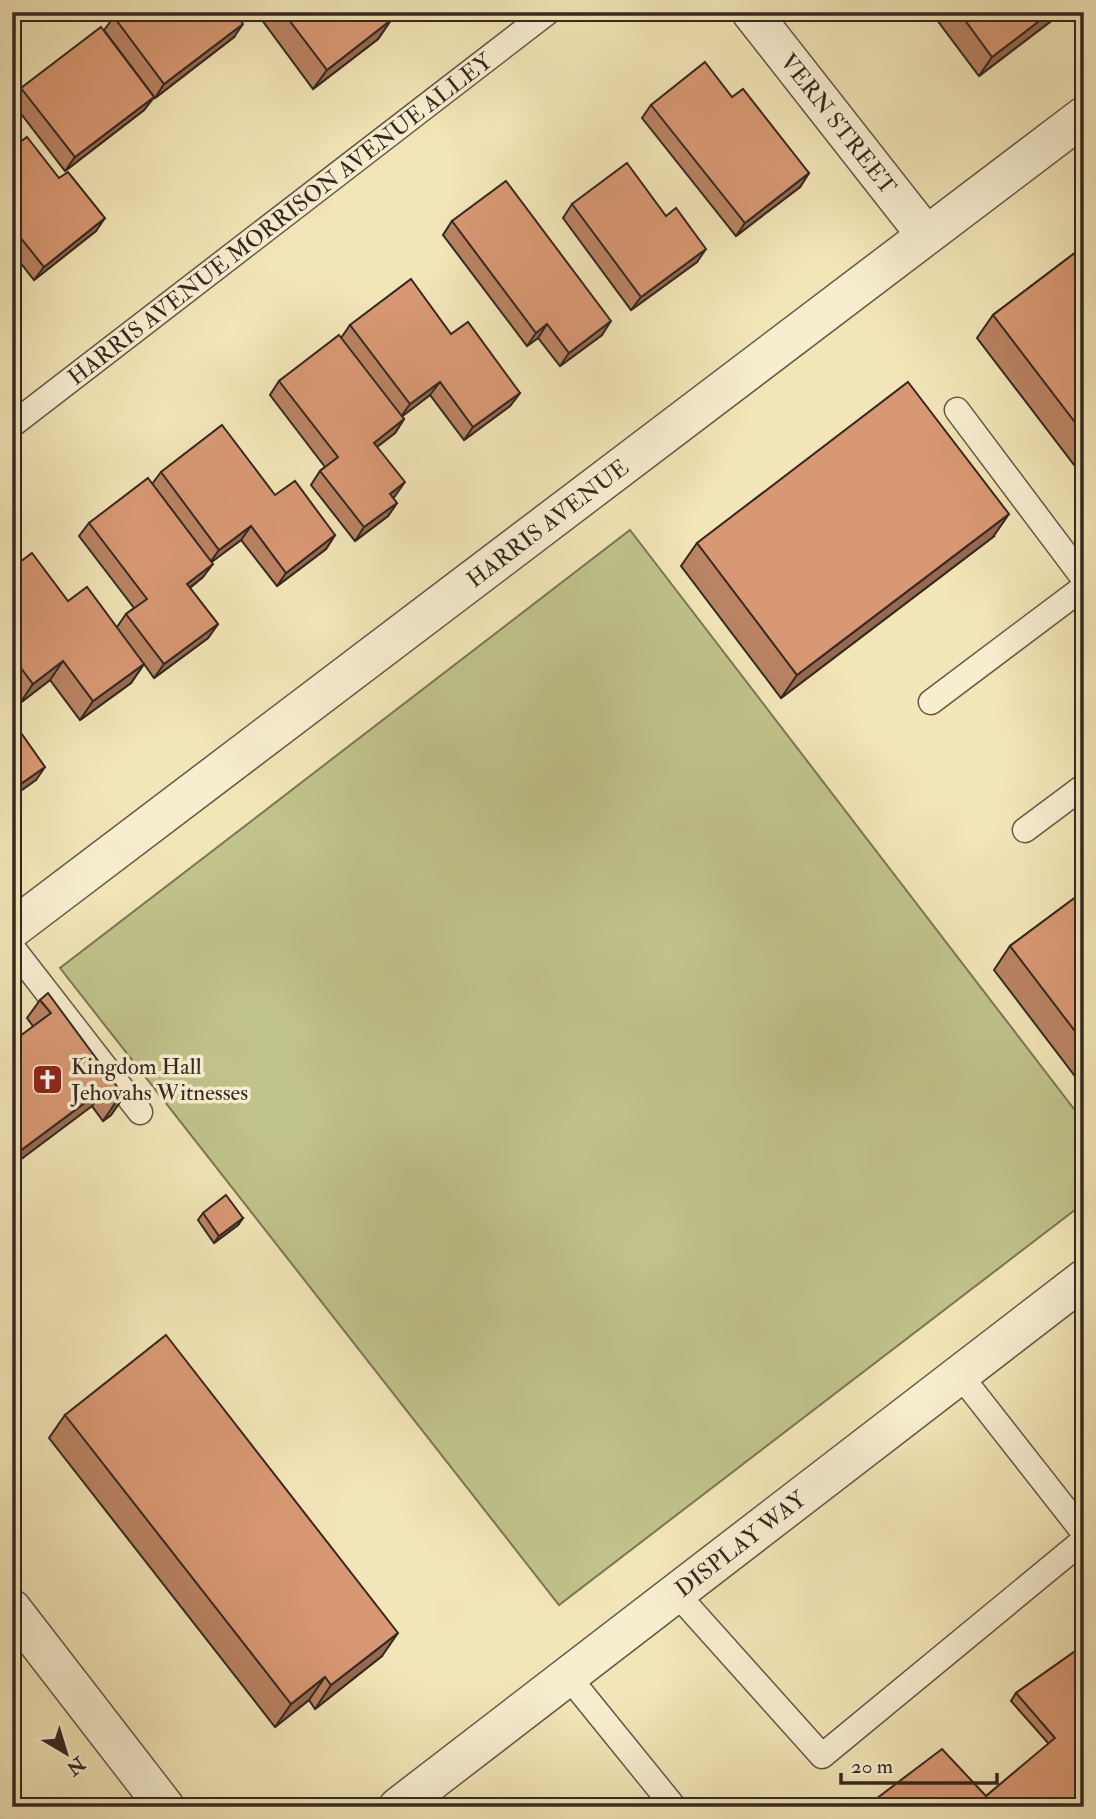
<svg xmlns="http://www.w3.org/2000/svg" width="1096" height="1819" font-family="'IM FELL Double Pica',serif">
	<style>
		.green { fill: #c0c38a; stroke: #7a7656; stroke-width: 2 }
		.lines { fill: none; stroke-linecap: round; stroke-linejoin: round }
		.lane-casing { stroke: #645747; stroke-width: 27 }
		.street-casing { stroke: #645747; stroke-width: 41 }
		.lane { stroke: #f7eed0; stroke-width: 24 }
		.street { stroke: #f7eed0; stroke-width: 38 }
		.wall { fill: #ba8363; stroke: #342822; stroke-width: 2 }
		.shaded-wall { fill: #976a50; stroke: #342822; stroke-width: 2 }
		.building { fill: #d89873; stroke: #342822; stroke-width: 2 }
		.labels { text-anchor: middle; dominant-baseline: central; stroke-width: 7; stroke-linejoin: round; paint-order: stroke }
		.street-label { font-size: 23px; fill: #342822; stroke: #f7eed0 }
		.poi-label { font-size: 23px; fill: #342822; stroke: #f7eed0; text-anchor: start }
	</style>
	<rect width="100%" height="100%" fill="#f2e5b7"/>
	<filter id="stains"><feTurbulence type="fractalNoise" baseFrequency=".00286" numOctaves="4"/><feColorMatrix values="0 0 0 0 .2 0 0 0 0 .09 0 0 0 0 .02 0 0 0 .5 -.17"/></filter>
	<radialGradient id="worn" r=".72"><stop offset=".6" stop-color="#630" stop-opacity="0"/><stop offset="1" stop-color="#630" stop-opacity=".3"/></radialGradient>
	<!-- green -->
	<polygon class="green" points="630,530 1084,1122 1084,1203 559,1605 60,968"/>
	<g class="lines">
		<defs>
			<g id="lane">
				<polyline points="957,410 1084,579"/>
				<path id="s1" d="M12 425 548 12"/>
				<polyline points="931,702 1084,587"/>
				<polyline points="1025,830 1084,786"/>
				<polyline points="12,947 140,1112"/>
				<polyline points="960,1375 1084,1533"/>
				<polyline points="676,1593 822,1756 1084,1540"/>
				<polyline points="567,1675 674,1807"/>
			</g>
			<g id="street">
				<path id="s2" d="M751 12 926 235"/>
				<path id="s3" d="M12 929 1084 116"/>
				<polyline points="12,1609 165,1807"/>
				<path id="s4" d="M398 1807 1084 1279"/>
			</g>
		</defs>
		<!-- lane casing -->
		<use href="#lane" class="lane-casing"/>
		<!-- street casing -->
		<use href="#street" class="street-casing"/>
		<!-- lane -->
		<use href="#lane" class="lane"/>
		<!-- street -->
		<use href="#street" class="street"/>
	</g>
	<!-- wall -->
	<g class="wall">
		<polygon points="256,12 385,12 391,20 378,39 313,89"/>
		<polygon points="931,12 1063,12 979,76"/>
		<polygon points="114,17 234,37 155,98 104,30"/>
		<polygon points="21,88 154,97 144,110 65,171 12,102"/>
		<polygon points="732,97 809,173 800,187 736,236 642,118 651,105"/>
		<polygon points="12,148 96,231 34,280 12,252"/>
		<polygon points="572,204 697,262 631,310 563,218"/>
		<polygon points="452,221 602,335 560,366 538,338 527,346 443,235"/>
		<polygon points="1084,246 1084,465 1078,470 977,338 993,315"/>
		<polygon points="350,325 451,334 520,393 510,406 464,440 430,395 402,416 404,419 395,433 377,447 395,496 393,498 397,503 388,516 355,541 311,485 320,471 325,467 270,395 279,381 341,338"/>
		<polygon points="161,472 275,495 335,535 326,549 277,586 241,540 211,562 203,577 190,588 218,624 208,638 154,678 144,664 131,683 80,720 50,680 20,703 12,693 12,568 68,601 117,627 126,614 134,608 79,536 89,523 152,484"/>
		<polygon points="993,537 781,698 681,566 697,543"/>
		<polygon points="1084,891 1084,1088 994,970 1010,946"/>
		<polygon points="40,1000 124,1096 111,1115 103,1121 27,1018"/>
		<polygon points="203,1213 243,1218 238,1225 214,1243 198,1220"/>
		<polygon points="65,1415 382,1656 315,1709 309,1700 275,1727 49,1438"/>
		<polygon points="1084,1645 1084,1807 867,1807 868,1805 986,1796 1049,1744 1011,1701 1016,1693"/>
	</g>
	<!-- shaded-wall -->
	<g class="shaded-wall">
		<polygon points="1051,12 1063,12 979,76 992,57"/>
		<polygon points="391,20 378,39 313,89 327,70"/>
		<polygon points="243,24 234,37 155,98 164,84"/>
		<polygon points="154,97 144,110 65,171 75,157"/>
		<polygon points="809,173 800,187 736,236 745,223"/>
		<polygon points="105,218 96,231 34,280 44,267"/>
		<polygon points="706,249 697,262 631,310 641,297"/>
		<polygon points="611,321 602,335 560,366 569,353"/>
		<polygon points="547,324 538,338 527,346 536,333"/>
		<polygon points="440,382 430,395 400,418 410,404"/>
		<polygon points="520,393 510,406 464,440 473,427"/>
		<polygon points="404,419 395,433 365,456 374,443"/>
		<polygon points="405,482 395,496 381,507 390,494"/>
		<polygon points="397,503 388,516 355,541 364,527"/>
		<polygon points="1009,514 993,537 781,698 797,675"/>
		<polygon points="251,526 241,540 209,564 219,550"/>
		<polygon points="335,535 326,549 277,586 286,573"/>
		<polygon points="213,564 203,577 177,597 187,584"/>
		<polygon points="218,624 208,638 154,678 164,664"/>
		<polygon points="63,661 50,680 20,703 33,684"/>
		<polygon points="144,664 131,683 80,720 93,701"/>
		<polygon points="45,767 36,780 12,797 12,790"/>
		<polygon points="106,1087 92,1106 12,1166 12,1157"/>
		<polygon points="124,1096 111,1115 103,1121 116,1102"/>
		<polygon points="243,1218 238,1225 214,1243 219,1236"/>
		<polygon points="398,1633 382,1656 315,1709 331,1685"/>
		<polygon points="325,1677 309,1700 275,1727 291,1704"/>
	</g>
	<!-- building -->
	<g class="building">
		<polygon points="120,12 235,12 243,24 164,84 114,17"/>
		<polygon points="283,12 385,12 391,20 327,70"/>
		<polygon points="959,12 1051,12 992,57"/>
		<polygon points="101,27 154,97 75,157 21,88"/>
		<polygon points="705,62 732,97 743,89 809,173 745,223 651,105"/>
		<polygon points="27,137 59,178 68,172 105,218 44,267 12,227 12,148"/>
		<polygon points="627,163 666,216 676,208 706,249 641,297 572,204"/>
		<polygon points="506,181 611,321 569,353 547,324 536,333 452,221"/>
		<polygon points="1084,246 1084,434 993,315"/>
		<polygon points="411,279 451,334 468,322 520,393 473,427 440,382 410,404 350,325"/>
		<polygon points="339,335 404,419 374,443 405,482 390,494 397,503 364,527 320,471 338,457 279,381"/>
		<polygon points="908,382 1009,514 797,675 697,543"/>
		<polygon points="222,425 275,495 295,481 335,535 286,573 251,526 219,550 161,472"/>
		<polygon points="148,478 213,564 187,584 218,624 164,664 126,614 147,599 89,523"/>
		<polygon points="32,553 68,601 87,587 144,664 93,701 63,661 33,684 12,656 12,568"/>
		<polygon points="12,720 45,767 12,790"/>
		<polygon points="1084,891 1084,1043 1010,946"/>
		<polygon points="48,993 124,1096 116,1102 106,1087 12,1157 12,1042 51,1013 40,1000"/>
		<polygon points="226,1195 243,1218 219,1236 203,1213"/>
		<polygon points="166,1335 398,1633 331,1685 325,1677 291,1704 65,1415"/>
		<polygon points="1084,1645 1084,1807 871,1807 868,1805 942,1749 986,1796 1055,1738 1016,1693"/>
	</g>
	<!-- icons -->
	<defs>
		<symbol id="church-square" viewBox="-11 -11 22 22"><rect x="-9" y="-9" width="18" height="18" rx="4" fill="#8f2418" stroke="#f7eed0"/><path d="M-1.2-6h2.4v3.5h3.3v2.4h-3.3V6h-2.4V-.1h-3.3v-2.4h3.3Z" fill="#fff"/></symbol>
	</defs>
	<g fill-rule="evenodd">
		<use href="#church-square" x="30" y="1062" width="35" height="35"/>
	</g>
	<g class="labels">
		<!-- street labels -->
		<g class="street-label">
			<text stroke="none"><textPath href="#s2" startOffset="142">VERN STREET</textPath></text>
			<text stroke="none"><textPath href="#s1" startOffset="338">HARRIS AVENUE MORRISON AVENUE ALLEY</textPath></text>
			<text stroke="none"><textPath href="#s3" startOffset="672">HARRIS AVENUE</textPath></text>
			<text stroke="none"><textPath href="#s4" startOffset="432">DISPLAY WAY</textPath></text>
		</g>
		<!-- poi labels -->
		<g class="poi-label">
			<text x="71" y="1066">Kingdom Hall<tspan x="71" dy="26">Jehovahs Witnesses</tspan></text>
		</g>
	</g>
	<!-- margin -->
	<rect width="1096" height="1819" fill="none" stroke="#f2e5b7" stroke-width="42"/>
	<rect x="14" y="14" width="1068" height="1791" fill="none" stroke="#342822" stroke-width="3.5"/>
	<rect x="21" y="21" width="1054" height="1777" fill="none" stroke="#342822" stroke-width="2"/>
	<!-- north arrow -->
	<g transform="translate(66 1753) rotate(142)" stroke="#f7eed0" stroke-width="5" paint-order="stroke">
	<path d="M0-5L12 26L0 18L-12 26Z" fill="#342822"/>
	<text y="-10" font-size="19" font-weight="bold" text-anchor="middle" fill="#342822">N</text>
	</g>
	<!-- scale -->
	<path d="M841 1773v10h156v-10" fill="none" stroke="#342822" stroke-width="3.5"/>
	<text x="851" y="1773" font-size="21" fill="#342822" stroke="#f7eed0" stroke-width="5" paint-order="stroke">20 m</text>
	<rect width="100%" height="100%" filter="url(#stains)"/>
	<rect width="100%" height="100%" fill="url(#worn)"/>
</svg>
